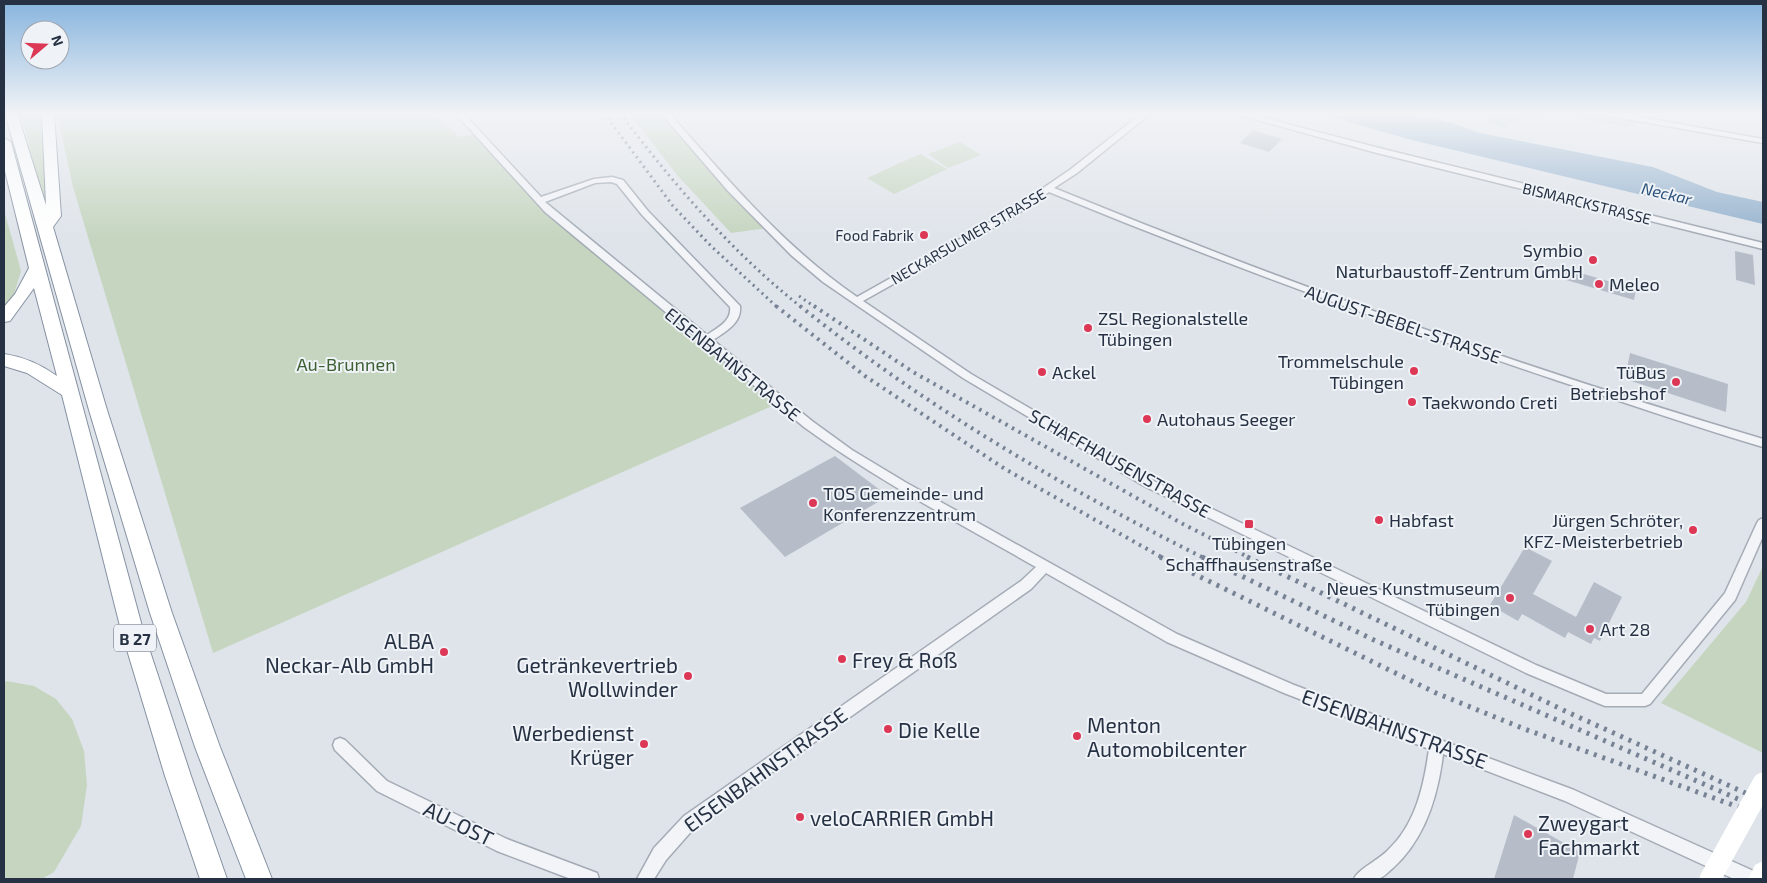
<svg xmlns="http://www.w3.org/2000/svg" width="1767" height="883" font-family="'Exo 2',sans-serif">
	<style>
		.green { fill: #c5d5bf }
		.water { fill: #96b3ce }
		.building { fill: #b6bdc8 }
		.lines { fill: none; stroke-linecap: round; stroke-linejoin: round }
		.minor-casing { stroke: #a4abb5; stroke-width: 3 }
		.trunk-casing { stroke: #8591a2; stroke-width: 2 }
		.minor { fill: #f2f4f8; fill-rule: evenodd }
		.secondary { fill: #fff; fill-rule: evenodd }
		.trunk { fill: #fff; fill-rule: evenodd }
		.rail-far2 { stroke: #778395; stroke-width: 3; stroke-dasharray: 2 4; stroke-linecap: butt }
		.rail-far1 { stroke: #778395; stroke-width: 4; stroke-dasharray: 2.5 5; stroke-linecap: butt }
		.rail { stroke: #778395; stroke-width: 5; stroke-dasharray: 3 6; stroke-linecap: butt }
		.secondary-bridge { stroke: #fff; stroke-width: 21 }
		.poi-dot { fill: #dc3755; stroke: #eff3f7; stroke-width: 2 }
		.labels { text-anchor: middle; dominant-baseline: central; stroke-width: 4; stroke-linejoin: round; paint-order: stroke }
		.far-street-label { font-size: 15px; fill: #263143; stroke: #eff3f7 }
		.far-poi-label { font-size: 15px; fill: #263143; stroke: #eff3f7; text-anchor: end }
		.far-water-label { font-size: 16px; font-style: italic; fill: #2c527b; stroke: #eff3f7 }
		.shield { fill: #eff3f7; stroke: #626b79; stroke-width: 1 }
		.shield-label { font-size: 16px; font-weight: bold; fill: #263143 }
		.poi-label { font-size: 18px; fill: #263143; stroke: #eff3f7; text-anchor: start }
		.street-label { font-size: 18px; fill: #263143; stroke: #eff3f7 }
		.park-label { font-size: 18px; fill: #3c6032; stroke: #eff3f7 }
		.near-poi-label { font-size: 21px; fill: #263143; stroke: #eff3f7; text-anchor: start }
		.near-street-label { font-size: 21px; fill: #263143; stroke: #eff3f7 }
	</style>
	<rect width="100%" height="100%" fill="#dfe4ea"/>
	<!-- green -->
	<g class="green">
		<polygon points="20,113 41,113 47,199 44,200"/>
		<polygon points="57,113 432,113 459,137 478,134 548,210 781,402 213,653 73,187"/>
		<polygon points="629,113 665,113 768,228 731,233 678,176"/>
		<polygon points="1475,113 1604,113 1644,121 1626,127 1566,115 1517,119 1505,128 1487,123 1490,117"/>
		<polygon points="960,142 981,155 948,168 928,154"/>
		<polygon points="920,154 947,169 894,194 867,178"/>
		<polygon points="4,210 21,271 8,314 4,317"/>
		<polygon points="1763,566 1763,753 1661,703 1746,602"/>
		<polygon points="6,681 34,686 56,699 72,719 84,751 87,785 81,826 54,872 42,879 4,879 4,684"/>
	</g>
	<!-- water -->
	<polygon class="water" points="1317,113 1407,113 1452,123 1480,133 1653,167 1717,192 1763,202 1763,224 1412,140"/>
	<!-- building -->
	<g class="building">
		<polygon points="1253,130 1282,139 1269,152 1240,143"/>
		<polygon points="1735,251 1753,255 1755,285 1736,280"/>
		<polygon points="1566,269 1636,289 1634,300 1563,279"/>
		<polygon points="1630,353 1728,384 1726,412 1625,379"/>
		<polygon points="835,456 888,496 785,557 740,508"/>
		<polygon points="1525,547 1552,561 1533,594 1576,617 1594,582 1622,597 1600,641 1594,638 1591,644 1568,632 1565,638 1522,614 1518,621 1490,605"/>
		<polygon points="1514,815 1580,852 1573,879 1494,879"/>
	</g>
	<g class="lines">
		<defs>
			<g id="minor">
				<path d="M455 113H463L541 197 594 179 612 177 623 180 648 211 740 306C742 323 725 332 713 340L812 421 852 450 905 482 1177 634 1294 685 1434 737 1437 736 1443 741 1574 790 1758 873 1760 879H1734L1565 801 1443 754C1438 796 1425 839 1393 868 1388 872 1383 878 1377 879 1371 881 1361 879 1354 879 1357 870 1380 859 1388 850 1416 824 1424 785 1429 749L1284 693 1167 642 1046 573 1031 589 696 826 666 860 654 879H637L654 848 684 816 1021 581 1036 567C957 522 877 480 804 427L545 212ZM611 182 617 184 642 215 730 307C732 321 717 328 707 335L545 202 595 183Z"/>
				<path d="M661 113H669C727 179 784 247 857 297L1010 211 1071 169 1142 113H1151L1077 173 1054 188C1286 283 1523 368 1763 439V447C1692 426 1623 402 1553 379 1383 322 1215 260 1049 192L1016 215 863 301 971 374 1152 480 1536 665 1606 694H1642L1725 593 1757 523 1759 520 1763 518V536L1735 600 1650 704 1645 706H1605L1600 704 1526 673 1144 486 963 378 823 282 791 255 728 191Z"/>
				<polygon points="1232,113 1245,113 1383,149 1763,243 1763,249 1377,153"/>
				<polygon points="1600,113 1617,113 1763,139 1763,143 1604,115"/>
				<polygon points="340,738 345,740 387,781 507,839 597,873 599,879 571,879 497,851 377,791 335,750 333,745 335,740"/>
			</g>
			<g id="trunk">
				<polygon points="5,113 17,113 46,205 42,113 54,113 61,216 53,227 107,410 172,613 220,747 272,879 246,879 195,747 150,613 89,410"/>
				<path d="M4 138 11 142 143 630 191 776 227 879H200L165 776 121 630 62 395 27 373 4 366V354C24 357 40 364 57 376L34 288 10 321 4 322V307L15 294 29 268 4 167Z"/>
			</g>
		</defs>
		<!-- minor casing -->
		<use href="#minor" class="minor-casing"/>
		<!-- trunk casing -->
		<use href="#trunk" class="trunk-casing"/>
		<!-- minor -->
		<use href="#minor" class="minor"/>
		<!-- secondary -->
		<polygon class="secondary" points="1763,861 1763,879 1748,879 1755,865"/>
		<!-- trunk -->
		<use href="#trunk" class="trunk"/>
		<!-- rail-far2 -->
		<g class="rail-far2">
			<polyline points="604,113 673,206 711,246 777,307"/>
			<path d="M620 113C674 185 731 251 801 307"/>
			<polyline points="799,296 815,307"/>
		</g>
		<!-- rail-far1 -->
		<g class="rail-far1">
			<polyline points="776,306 865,376 1005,469 1163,558"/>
			<path d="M800 306C923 405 1062 487 1204 558"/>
			<polyline points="814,306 913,372 1181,523 1250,558"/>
		</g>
		<!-- rail -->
		<g class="rail">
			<polyline points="1160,557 1436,693 1522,728 1763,816"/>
			<polyline points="1202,557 1374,640 1738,799"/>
			<polyline points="1247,557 1563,710 1763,801"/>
		</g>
		<!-- secondary-bridge -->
		<polyline class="secondary-bridge" points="1710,879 1763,783"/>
	</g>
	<!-- sky -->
	<linearGradient id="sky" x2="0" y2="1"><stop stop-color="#87b4de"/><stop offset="0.48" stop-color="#f1f3f6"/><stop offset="1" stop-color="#f1f3f6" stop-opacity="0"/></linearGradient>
	<rect width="1767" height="237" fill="url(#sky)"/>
	<!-- markers -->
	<g class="poi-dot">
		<circle cx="924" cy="235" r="5"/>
		<circle cx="1593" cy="260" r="5"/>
		<circle cx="1599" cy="284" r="5"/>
		<circle cx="1088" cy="328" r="5"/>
		<circle cx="1414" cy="371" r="5"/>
		<circle cx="1042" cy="372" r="5"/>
		<circle cx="1676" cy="382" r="5"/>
		<circle cx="1412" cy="402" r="5"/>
		<circle cx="1147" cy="419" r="5"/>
		<circle cx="813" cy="503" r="5"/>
		<circle cx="1379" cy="520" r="5"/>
		<rect x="1244" y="519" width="10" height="10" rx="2.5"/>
		<circle cx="1693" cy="530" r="5"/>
		<circle cx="1510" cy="598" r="5"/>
		<circle cx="1590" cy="629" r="5"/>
		<circle cx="444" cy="652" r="5"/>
		<circle cx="842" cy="659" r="5"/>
		<circle cx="688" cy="676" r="5"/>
		<circle cx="888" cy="729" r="5"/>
		<circle cx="1077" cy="736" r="5"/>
		<circle cx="644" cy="744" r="5"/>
		<circle cx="800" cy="817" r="5"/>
		<circle cx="1528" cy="834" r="5"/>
	</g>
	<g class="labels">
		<!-- far-street labels -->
		<g class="far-street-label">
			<text transform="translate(1587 203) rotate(14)">BISMARCKSTRASSE</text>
			<text transform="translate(968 236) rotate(-30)">NECKARSULMER STRASSE</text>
		</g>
		<!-- far-poi labels -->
		<g class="far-poi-label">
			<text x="914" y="235">Food Fabrik</text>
		</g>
		<!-- far-water labels -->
		<g class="far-water-label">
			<text transform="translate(1667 193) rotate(13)">Neckar</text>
		</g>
		<!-- shield labels -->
		<rect class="shield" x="114" y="624.5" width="42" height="27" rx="4"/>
		<g class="shield-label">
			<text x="135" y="638">B 27</text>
		</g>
		<!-- poi labels -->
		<g class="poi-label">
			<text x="1583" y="250" text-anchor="end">Symbio<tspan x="1583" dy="21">Naturbaustoff-Zentrum GmbH</tspan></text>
			<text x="1609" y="284">Meleo</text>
			<text x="1098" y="318">ZSL Regionalstelle<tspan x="1098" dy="21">Tübingen</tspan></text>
			<text x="1404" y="361" text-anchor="end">Trommelschule<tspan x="1404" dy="21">Tübingen</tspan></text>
			<text x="1052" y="372">Ackel</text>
			<text x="1666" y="372" text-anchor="end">TüBus<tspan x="1666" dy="21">Betriebshof</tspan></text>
			<text x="1422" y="402">Taekwondo Creti</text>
			<text x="1157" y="419">Autohaus Seeger</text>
			<text x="823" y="493">TOS Gemeinde- und<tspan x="823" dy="21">Konferenzzentrum</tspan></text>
			<text x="1389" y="520">Habfast</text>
			<text x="1683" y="520" text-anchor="end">Jürgen Schröter,<tspan x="1683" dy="21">KFZ-Meisterbetrieb</tspan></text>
			<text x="1249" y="543" text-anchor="middle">Tübingen<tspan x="1249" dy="21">Schaffhausenstraße</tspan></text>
			<text x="1500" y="588" text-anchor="end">Neues Kunstmuseum<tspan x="1500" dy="21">Tübingen</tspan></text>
			<text x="1600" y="629">Art 28</text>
		</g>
		<!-- street labels -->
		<g class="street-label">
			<text transform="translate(1403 324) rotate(19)">AUGUST-BEBEL-STRASSE</text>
			<text transform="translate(733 364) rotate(39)">EISENBAHNSTRASSE</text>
			<text transform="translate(1120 463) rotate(29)">SCHAFFHAUSENSTRASSE</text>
		</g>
		<!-- park labels -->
		<g class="park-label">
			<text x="346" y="364">Au-Brunnen</text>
		</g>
		<!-- near-poi labels -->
		<g class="near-poi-label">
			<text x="434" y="640" text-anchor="end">ALBA<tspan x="434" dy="24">Neckar-Alb GmbH</tspan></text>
			<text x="852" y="659">Frey &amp; Roß</text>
			<text x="678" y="664" text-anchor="end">Getränkevertrieb<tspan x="678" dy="24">Wollwinder</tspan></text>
			<text x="1087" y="724">Menton<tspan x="1087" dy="24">Automobilcenter</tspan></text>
			<text x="898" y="729">Die Kelle</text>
			<text x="634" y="732" text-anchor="end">Werbedienst<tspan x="634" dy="24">Krüger</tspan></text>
			<text x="810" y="817">veloCARRIER GmbH</text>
			<text x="1538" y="822">Zweygart<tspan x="1538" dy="24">Fachmarkt</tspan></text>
		</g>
		<!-- near-street labels -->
		<g class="near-street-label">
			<text transform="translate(1395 728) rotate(20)">EISENBAHNSTRASSE</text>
			<text transform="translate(765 769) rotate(-36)">EISENBAHNSTRASSE</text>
			<text transform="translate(459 823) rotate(26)">AU-OST</text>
		</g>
	</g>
	<!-- border -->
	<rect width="1767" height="883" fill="none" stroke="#263143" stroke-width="10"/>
	<!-- north arrow -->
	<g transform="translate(45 45) rotate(71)"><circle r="24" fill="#eff3f7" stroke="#9fa5af"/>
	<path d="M0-4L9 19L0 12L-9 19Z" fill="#dc3755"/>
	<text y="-8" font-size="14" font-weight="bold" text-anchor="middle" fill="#263143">N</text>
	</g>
</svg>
